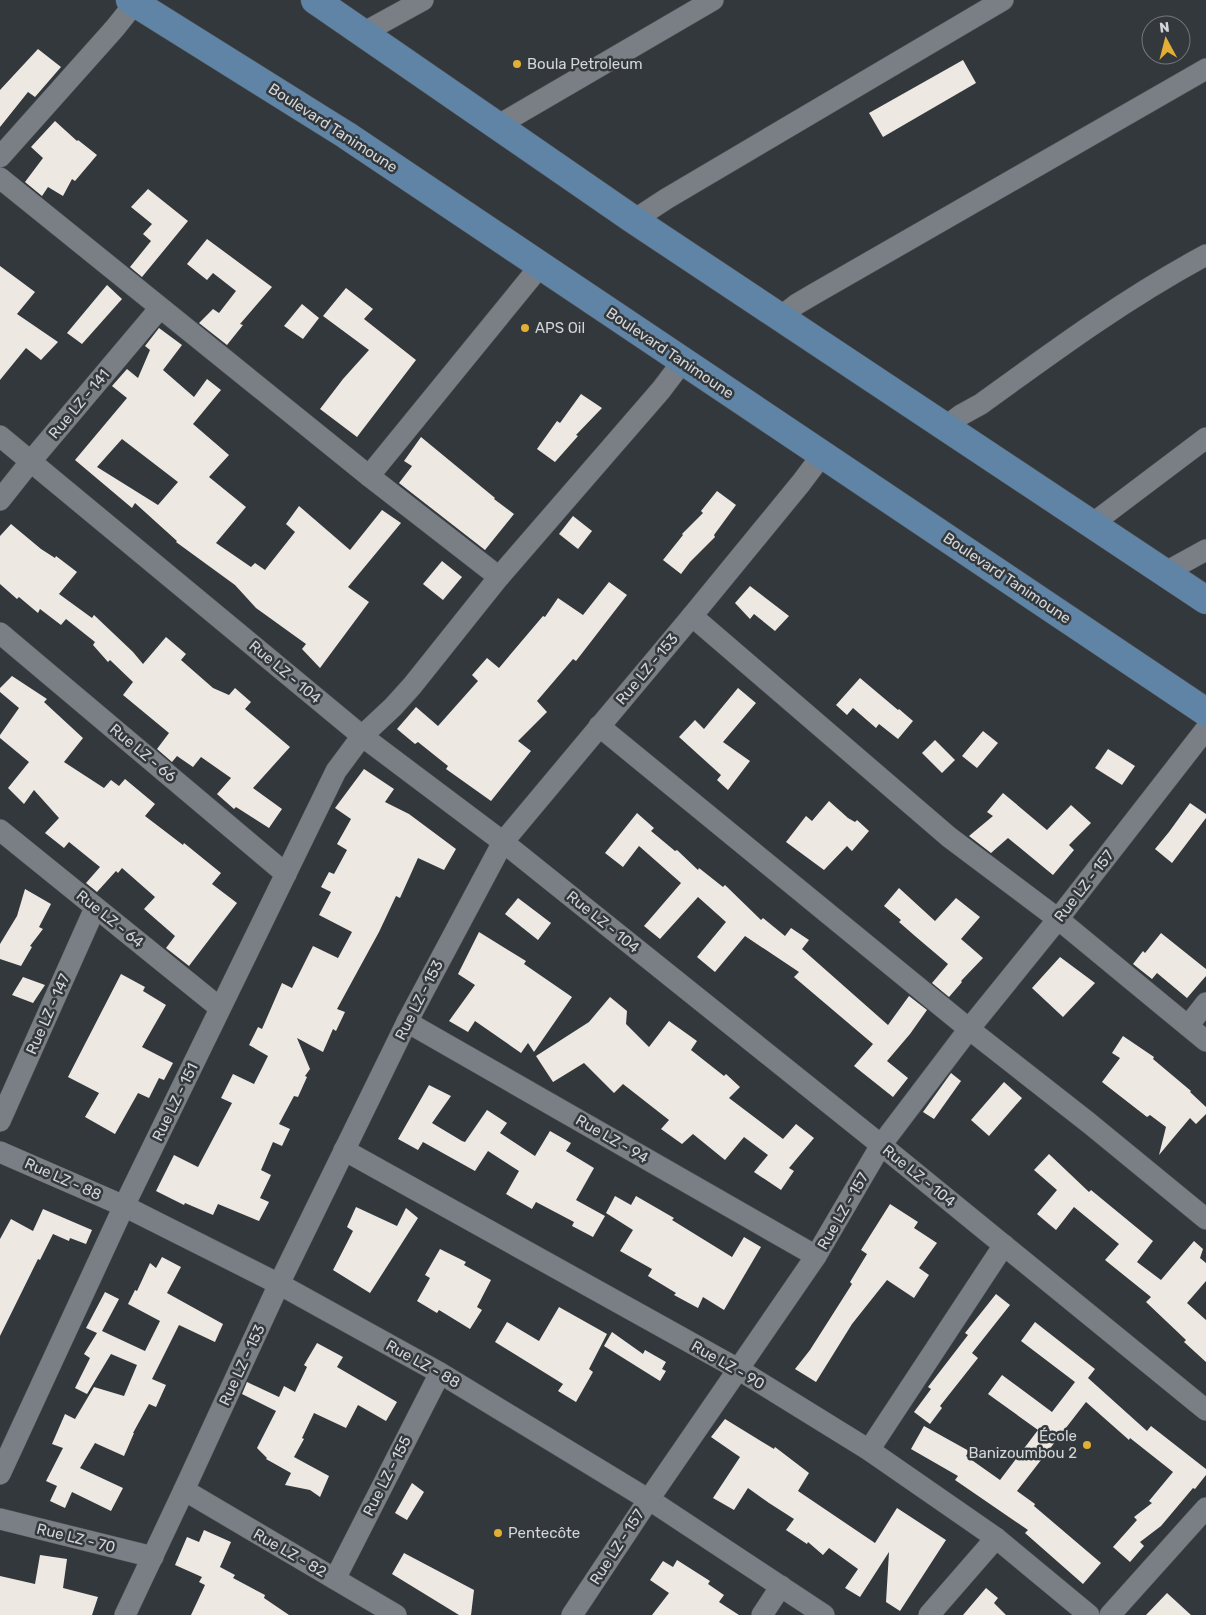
<svg xmlns="http://www.w3.org/2000/svg" width="1206" height="1615" font-family="Rubik,sans-serif">
	<style>
		.building { fill: #ede9e2; fill-rule: evenodd }
		.lines { fill: none; stroke-linecap: round; stroke-linejoin: round }
		.minor-casing { stroke: #52565a; stroke-width: 22 }
		.primary-casing { stroke: #52565a; stroke-width: 29 }
		.minor { stroke: #797f84; stroke-width: 21 }
		.primary { stroke: #6084a5; stroke-width: 28 }
		.poi-dot { fill: #e2af34; stroke: #33383c; stroke-width: 2 }
		.labels { text-anchor: middle; dominant-baseline: central; stroke-width: 5; stroke-linejoin: round; paint-order: stroke }
		.poi-label { font-size: 15px; fill: #d3d6d9; stroke: #33383c; text-anchor: start }
		.street-label { font-size: 15px; fill: #d3d6d9; stroke: #33383c }
	</style>
	<rect width="100%" height="100%" fill="#33383c"/>
	<!-- building -->
	<g class="building">
		<polygon points="38,49 61,67 35,97 28,92 0,127 0,90"/>
		<polygon points="963,60 976,83 883,137 869,113"/>
		<polygon points="55,121 77,141 78,140 97,155 75,181 72,179 63,196 48,187 42,196 25,182 43,158 31,147"/>
		<polygon points="148,189 188,221 142,277 130,267 151,241 143,234 152,224 131,207"/>
		<polygon points="207,239 272,287 240,324 243,325 227,345 199,323 213,309 219,313 236,291 213,273 207,280 187,264"/>
		<polygon points="0,266 35,292 17,314 58,342 41,360 26,348 0,380"/>
		<polygon points="107,285 122,299 82,344 67,333"/>
		<polygon points="346,288 373,309 364,319 416,360 357,437 320,409 343,379 369,350 323,316"/>
		<polygon points="302,304 319,318 303,339 284,326"/>
		<path d="M159 328 182 345 163 370 194 397 207 379 221 390 193 424 229 455 209 477 246 507 216 543 251 567 255 563 265 570 295 532 286 524 299 506 350 550 382 510 401 523 348 587 369 602 320 668 302 649 306 644 256 608 235 585 176 542 177 541 135 503 132 508 75 460 127 398 112 386 127 369 138 378 150 350 145 346ZM122 439 178 482 158 505 97 467Z"/>
		<polygon points="581,394 602,408 576,435 578,436 555,462 537,449 557,421 560,423"/>
		<polygon points="421,437 495,498 494,499 514,514 485,550 399,483 412,466 404,461"/>
		<polygon points="717,491 736,505 714,535 715,537 690,562 681,574 663,560 683,535 682,534 703,513 701,511"/>
		<polygon points="573,516 592,531 578,549 559,534"/>
		<polygon points="11,524 41,549 55,558 56,556 77,572 59,594 92,618 94,615 133,652 143,664 166,637 186,654 181,660 213,688 229,695 235,688 251,702 245,709 290,747 253,788 282,809 269,828 236,807 234,809 217,794 231,778 201,757 193,767 177,756 172,762 157,749 169,733 123,695 133,682 110,660 108,662 93,645 95,642 66,619 61,625 40,609 38,613 19,597 17,599 0,584 0,536"/>
		<polygon points="442,561 462,577 443,600 423,584"/>
		<polygon points="609,582 627,595 576,661 573,659 537,701 547,712 518,741 531,751 491,801 446,769 448,766 418,742 415,744 397,729 416,707 438,726 478,681 472,675 487,658 499,668 543,616 545,617 558,598 583,615"/>
		<polygon points="750,586 789,616 775,631 754,614 750,619 735,603"/>
		<polygon points="12,676 47,699 44,702 83,738 64,762 104,788 111,780 119,786 125,779 155,804 145,816 183,845 184,843 221,873 212,884 237,903 189,966 166,948 175,936 144,909 155,897 122,868 118,873 116,871 97,892 86,883 100,867 69,842 64,848 45,833 59,818 34,790 24,804 8,788 29,762 0,738 0,735 19,708 0,692 0,688"/>
		<polygon points="860,678 898,710 899,709 913,721 898,739 879,724 876,728 853,708 847,715 836,705"/>
		<polygon points="738,688 756,703 723,742 750,761 728,790 717,780 721,775 679,737 695,720 704,729"/>
		<polygon points="983,731 998,743 977,768 962,756"/>
		<polygon points="935,740 955,760 942,773 922,753"/>
		<polygon points="1108,749 1135,766 1122,785 1095,768"/>
		<polygon points="364,769 394,789 385,802 409,814 456,849 444,870 418,858 400,898 396,896 379,932 337,1009 345,1012 336,1031 333,1029 323,1052 297,1038 310,1069 305,1076 307,1077 298,1097 294,1096 279,1124 290,1129 282,1146 273,1142 261,1170 271,1175 260,1198 269,1202 259,1221 218,1204 213,1215 185,1203 184,1205 156,1191 174,1155 198,1167 232,1103 221,1098 233,1074 254,1084 268,1056 249,1045 258,1027 262,1029 282,983 292,988 313,946 338,958 352,932 319,915 331,892 321,887 329,872 334,874 347,850 337,844 351,819 335,808"/>
		<polygon points="1003,793 1047,830 1071,805 1091,823 1069,845 1074,850 1053,875 1008,838 991,853 969,836 993,816 987,812"/>
		<polygon points="829,801 848,818 855,822 857,820 869,831 852,851 847,846 824,870 786,842 806,816 812,821"/>
		<polygon points="1190,803 1206,814 1206,818 1172,863 1155,849 1169,832"/>
		<polygon points="637,813 654,828 651,831 675,851 677,850 698,870 699,868 723,887 725,885 761,920 763,918 785,936 791,928 809,940 802,949 888,1025 909,996 927,1010 910,1034 887,1061 908,1078 893,1097 854,1066 873,1044 794,977 799,972 745,936 715,972 697,957 726,922 698,897 660,939 644,926 681,883 639,846 623,867 605,853"/>
		<polygon points="899,888 935,921 956,898 980,917 961,939 983,958 961,981 962,982 949,997 932,983 948,964 915,936 899,922 901,920 884,906"/>
		<polygon points="25,889 51,904 39,927 43,929 30,946 32,947 21,966 0,959 0,944 17,916"/>
		<polygon points="518,898 551,923 538,940 505,914"/>
		<polygon points="479,932 526,961 524,964 572,997 534,1052 528,1043 521,1053 475,1021 468,1032 449,1021 475,985 458,974"/>
		<polygon points="1161,933 1206,969 1206,976 1187,998 1157,973 1152,979 1133,964 1143,951 1145,953"/>
		<polygon points="1060,957 1095,983 1063,1017 1032,988"/>
		<polygon points="121,974 145,987 143,991 166,1005 142,1047 173,1063 164,1080 159,1078 149,1098 138,1093 115,1134 85,1117 99,1093 68,1077"/>
		<polygon points="23,977 45,985 33,1003 12,995"/>
		<polygon points="610,997 627,1011 626,1024 649,1047 669,1021 697,1041 691,1050 724,1076 726,1074 740,1087 729,1098 783,1139 796,1124 814,1138 789,1168 794,1171 781,1190 754,1172 768,1155 744,1137 725,1160 693,1134 682,1144 661,1129 669,1120 623,1084 614,1093 584,1063 553,1082 536,1056 589,1022"/>
		<polygon points="1123,1036 1154,1057 1153,1059 1191,1091 1190,1092 1206,1107 1206,1114 1196,1124 1190,1118 1159,1155 1166,1127 1150,1115 1147,1117 1102,1082 1120,1058 1112,1053"/>
		<polygon points="951,1073 961,1081 934,1119 923,1112"/>
		<polygon points="1004,1082 1022,1098 989,1136 971,1120"/>
		<polygon points="429,1085 451,1096 432,1123 462,1141 465,1142 487,1110 507,1123 500,1133 535,1156 550,1131 571,1143 566,1151 594,1168 576,1200 605,1216 593,1237 572,1226 574,1222 536,1202 532,1209 506,1194 519,1171 488,1151 475,1171 423,1142 418,1150 398,1139"/>
		<polygon points="1049,1154 1089,1192 1091,1190 1153,1241 1137,1262 1161,1280 1194,1241 1203,1249 1200,1258 1206,1263 1206,1281 1187,1303 1206,1320 1206,1362 1184,1342 1186,1340 1146,1302 1151,1297 1105,1260 1119,1244 1074,1207 1056,1230 1037,1214 1057,1190 1034,1170"/>
		<polygon points="615,1196 631,1205 636,1196 674,1218 672,1220 732,1257 744,1237 761,1247 724,1310 703,1297 698,1308 674,1295 676,1293 648,1276 652,1269 620,1251 633,1230 606,1213"/>
		<polygon points="890,1204 918,1222 914,1228 937,1243 919,1268 929,1275 914,1298 887,1280 852,1324 816,1382 795,1369 810,1350 852,1284 850,1282 867,1254 861,1250"/>
		<polygon points="356,1207 397,1226 406,1208 418,1218 370,1293 333,1270 353,1231 347,1227"/>
		<polygon points="43,1209 92,1230 86,1244 70,1238 69,1241 53,1234 40,1260 38,1259 0,1336 0,1239 11,1219 33,1231"/>
		<polygon points="440,1249 466,1262 464,1265 491,1280 477,1307 482,1310 470,1329 439,1310 437,1313 417,1301 430,1278 425,1275"/>
		<polygon points="162,1257 181,1267 167,1293 223,1324 215,1342 179,1325 152,1379 166,1385 156,1407 149,1404 133,1433 134,1433 124,1456 95,1443 80,1468 123,1488 111,1511 72,1492 65,1508 50,1501 57,1486 46,1481 63,1448 52,1444 65,1414 75,1419 94,1387 124,1396 137,1365 111,1354 87,1394 75,1388 90,1358 84,1354 97,1333 86,1328 105,1292 119,1299 102,1331 145,1351 160,1321 128,1304 135,1290 137,1291 150,1263 156,1268"/>
		<polygon points="996,1294 1010,1305 972,1353 978,1358 940,1406 942,1408 930,1424 914,1412 931,1389 928,1387 968,1335 965,1333"/>
		<polygon points="559,1307 607,1334 589,1369 593,1372 576,1402 558,1391 563,1384 495,1342 507,1322 539,1341"/>
		<polygon points="1035,1322 1095,1369 1088,1378 1147,1431 1151,1426 1206,1469 1206,1475 1195,1489 1193,1488 1161,1526 1140,1542 1144,1546 1130,1562 1113,1547 1137,1520 1134,1517 1152,1503 1149,1501 1173,1472 1130,1438 1129,1440 1086,1402 1017,1491 1035,1504 1034,1506 1101,1563 1083,1584 1025,1533 1028,1530 955,1480 958,1476 911,1449 924,1426 969,1451 966,1456 1000,1480 1038,1430 988,1394 1002,1375 1052,1412 1075,1382 1021,1341"/>
		<polygon points="612,1332 643,1354 645,1350 666,1362 662,1369 666,1371 660,1381 604,1346"/>
		<polygon points="317,1343 343,1357 337,1367 397,1402 386,1421 358,1405 346,1428 314,1413 302,1438 304,1439 294,1457 329,1476 320,1497 310,1490 285,1485 291,1473 266,1459 267,1458 257,1448 276,1411 242,1394 247,1382 279,1397 284,1386 295,1392 307,1367 304,1365"/>
		<polygon points="725,1419 774,1449 775,1447 809,1473 798,1491 875,1543 897,1508 946,1540 900,1611 886,1602 889,1552 860,1597 845,1588 858,1569 829,1548 823,1555 808,1542 807,1544 786,1530 794,1519 769,1503 748,1488 734,1510 713,1498 740,1457 711,1437"/>
		<polygon points="412,1483 424,1492 407,1520 395,1513"/>
		<polygon points="204,1530 231,1542 220,1567 235,1575 233,1578 265,1595 264,1598 289,1615 191,1615 205,1585 199,1582 202,1577 175,1565 187,1537 199,1542"/>
		<polygon points="404,1553 474,1590 471,1615 459,1615 392,1574"/>
		<polygon points="40,1555 67,1559 63,1588 98,1597 92,1615 0,1615 0,1576 35,1584"/>
		<polygon points="677,1560 710,1581 708,1584 724,1595 719,1602 739,1615 652,1615 669,1593 650,1580 663,1561 673,1567"/>
		<polygon points="986,1588 998,1598 994,1603 1006,1615 963,1615"/>
		<polygon points="1167,1593 1191,1615 1146,1615"/>
	</g>
	<g class="lines">
		<defs>
			<g id="minor">
				<polyline points="363,33 423,0"/>
				<polyline points="497,126 713,0"/>
				<polyline points="0,157 115,28 135,3"/>
				<polyline points="0,178 369,476 499,577"/>
				<polyline points="634,220 666,199 1003,0"/>
				<polyline points="780,317 797,304 814,294 1206,69"/>
				<path d="M945 427 961 415 981 404C1054 351 1126 298 1206 255"/>
				<polyline points="0,436 362,736 503,842 881,1145 1206,1410"/>
				<polyline points="369,476 541,265"/>
				<polyline points="0,500 31,461 160,308"/>
				<polyline points="1092,524 1206,438"/>
				<polyline points="1166,572 1206,550"/>
				<polyline points="692,616 949,837 1058,919 1206,1041"/>
				<polyline points="0,633 286,874"/>
				<polyline points="599,726 969,1029 1089,1123 1206,1219"/>
				<polyline points="0,830 220,1008"/>
				<polyline points="407,1022 816,1256"/>
				<polyline points="1188,1026 1206,1003"/>
				<polyline points="0,1121 95,908"/>
				<polyline points="344,1150 738,1369 869,1450 996,1538 1089,1615"/>
				<polyline points="0,1152 124,1206 279,1284 440,1373 659,1506 824,1615"/>
				<polyline points="869,1450 1004,1245"/>
				<polyline points="0,1474 124,1206 336,771 362,736 393,707 412,686 499,577 661,390 683,361"/>
				<polyline points="184,1490 396,1615"/>
				<polyline points="0,1519 153,1557"/>
				<polyline points="335,1579 440,1373"/>
				<polyline points="125,1615 184,1490 279,1284 407,1022 503,842 692,616 801,483 822,455"/>
				<polyline points="572,1615 649,1499 816,1256 881,1145 969,1029 1058,919 1206,729"/>
				<polyline points="762,1615 781,1586"/>
				<polyline points="929,1615 996,1538"/>
				<polyline points="1110,1615 1206,1508"/>
			</g>
			<g id="primary">
				<polyline points="130,0 346,135 1206,712"/>
				<polyline points="315,0 634,220 1206,600"/>
			</g>
		</defs>
		<!-- minor casing -->
		<use href="#minor" class="minor-casing"/>
		<!-- primary casing -->
		<use href="#primary" class="primary-casing"/>
		<!-- minor -->
		<use href="#minor" class="minor"/>
		<!-- primary -->
		<use href="#primary" class="primary"/>
	</g>
	<!-- markers -->
	<g class="poi-dot">
		<circle cx="517" cy="64" r="5"/>
		<circle cx="525" cy="328" r="5"/>
		<circle cx="1087" cy="1445" r="5"/>
		<circle cx="498" cy="1533" r="5"/>
	</g>
	<g class="labels">
		<!-- poi labels -->
		<g class="poi-label">
			<text x="527" y="64">Boula Petroleum</text>
			<text x="535" y="328">APS Oil</text>
			<text x="1077" y="1436" text-anchor="end">École<tspan x="1077" dy="17">Banizoumbou 2</tspan></text>
			<text x="508" y="1533">Pentecôte</text>
		</g>
		<!-- street labels -->
		<g class="street-label">
			<text transform="translate(333 128) rotate(33)">Boulevard Tanimoune</text>
			<text transform="translate(670 353) rotate(34)">Boulevard Tanimoune</text>
			<text transform="translate(79 404) rotate(-50)">Rue LZ - 141</text>
			<text transform="translate(1007 578) rotate(34)">Boulevard Tanimoune</text>
			<text transform="translate(647 669) rotate(-50)">Rue LZ - 153</text>
			<text transform="translate(285 672) rotate(40)">Rue LZ - 104</text>
			<text transform="translate(143 753) rotate(40)">Rue LZ - 66</text>
			<text transform="translate(1084 886) rotate(-52)">Rue LZ - 157</text>
			<text transform="translate(110 919) rotate(39)">Rue LZ - 64</text>
			<text transform="translate(603 922) rotate(39)">Rue LZ - 104</text>
			<text transform="translate(419 1000) rotate(-63)">Rue LZ - 153</text>
			<text transform="translate(48 1014) rotate(-66)">Rue LZ - 147</text>
			<text transform="translate(175 1102) rotate(-64)">Rue LZ - 151</text>
			<text transform="translate(612 1139) rotate(30)">Rue LZ - 94</text>
			<text transform="translate(919 1176) rotate(39)">Rue LZ - 104</text>
			<text transform="translate(63 1179) rotate(24)">Rue LZ - 88</text>
			<text transform="translate(843 1211) rotate(-60)">Rue LZ - 157</text>
			<text transform="translate(423 1364) rotate(29)">Rue LZ - 88</text>
			<text transform="translate(242 1365) rotate(-65)">Rue LZ - 153</text>
			<text transform="translate(728 1365) rotate(30)">Rue LZ - 90</text>
			<text transform="translate(387 1476) rotate(-63)">Rue LZ - 155</text>
			<text transform="translate(76 1538) rotate(14)">Rue LZ - 70</text>
			<text transform="translate(617 1547) rotate(-57)">Rue LZ - 157</text>
			<text transform="translate(290 1553) rotate(30)">Rue LZ - 82</text>
		</g>
	</g>
	<!-- north arrow -->
	<g transform="translate(1166 40) rotate(353)"><circle r="24" fill="#33383c" stroke="#73777b"/>
	<path d="M0-4L9 19L0 12L-9 19Z" fill="#e2af34"/>
	<text y="-8" font-size="14" font-weight="bold" text-anchor="middle" fill="#d3d6d9">N</text>
	</g>
</svg>
